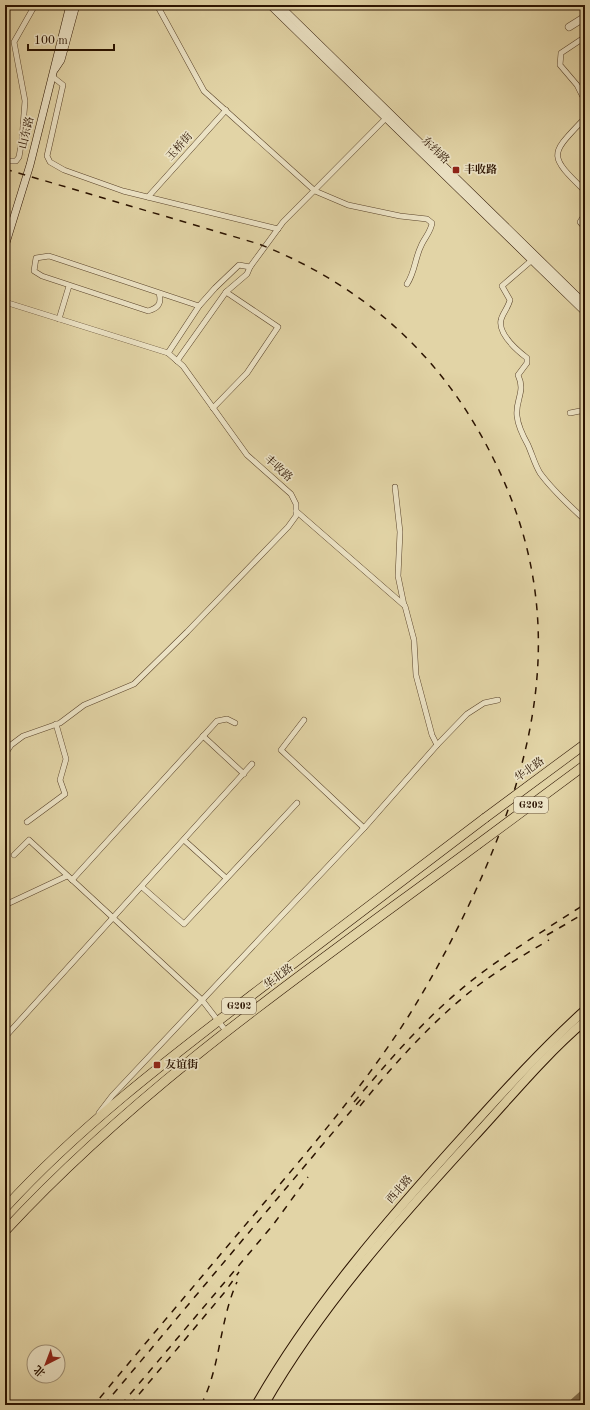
<svg xmlns="http://www.w3.org/2000/svg" width="590" height="1410" font-family="'Old Standard TT','Noto Serif SC',serif">
	<style>
		.lines { fill: none; stroke-linecap: round; stroke-linejoin: round }
		.taxiway { stroke: #867453; stroke-width: 15 }
		.minor-casing { stroke: #59432a; stroke-width: 6 }
		.tertiary-casing { stroke: #59432a; stroke-width: 8 }
		.secondary-casing { stroke: #2b1300; stroke-width: 8 }
		.primary-casing { stroke: #2b1300; stroke-width: 10 }
		.trunk-casing { stroke: #2b1300; stroke-width: 10 }
		.minor { stroke: #ece3c5; stroke-width: 5 }
		.tertiary { stroke: #ece3c5; stroke-width: 7 }
		.secondary { stroke: #ece3c5; stroke-width: 7 }
		.primary { stroke: #e2d4a6; stroke-width: 8 }
		.trunk { stroke: #e2d4a6; stroke-width: 9 }
		.rail { stroke: #2b1300; stroke-width: 1.5; stroke-dasharray: 7 7; stroke-linecap: butt }
		.trunk-bridge-casing { stroke: #2b1300; stroke-width: 10; stroke-linecap: butt }
		.trunk-bridge { stroke: #e2d4a6; stroke-width: 9 }
		.poi-dot { fill: #8f2418; stroke: #ece3c5; stroke-width: 1.5 }
		.labels { text-anchor: middle; dominant-baseline: central; stroke-width: 3.5; stroke-linejoin: round; paint-order: stroke }
		.shield { fill: #ece3c5; stroke: #65513b; stroke-width: 1 }
		.shield-label { font-size: 10px; font-weight: bold; fill: #2b1300 }
		.street-label { font-size: 11px; fill: #2b1300; stroke: #ece3c5 }
		.poi-label { font-size: 11px; font-weight: bold; fill: #2b1300; stroke: #ece3c5; text-anchor: start }
	</style>
	<rect width="100%" height="100%" fill="#e2d4a6"/>
	<filter id="stains"><feTurbulence type="fractalNoise" baseFrequency=".005" numOctaves="4"/><feColorMatrix values="0 0 0 0 .2 0 0 0 0 .09 0 0 0 0 .02 0 0 0 .5 -.17"/></filter>
	<radialGradient id="worn" r=".72"><stop offset=".6" stop-color="#630" stop-opacity="0"/><stop offset="1" stop-color="#630" stop-opacity=".3"/></radialGradient>
	<g class="lines">
		<!-- taxiway -->
		<polyline class="taxiway" points="576,1405 585,1397"/>
		<defs>
			<g id="minor">
				<path d="M157 5 204 91 315 191 348 205 400 216 427 219 432 223C431 232 424 238 421 246 415 258 415 272 407 284"/>
				<polyline points="582,5 585,8"/>
				<polyline points="585,37 561,53 560,65 577,85 585,101"/>
				<polyline points="53,77 63,85 47,156 50,162 64,170 123,191 278,229"/>
				<path d="M585 118C550 155 547 154 585 191"/>
				<polyline points="5,161 16,161 19,157 22,139 25,101 14,42 35,5"/>
				<polyline points="148,197 226,110"/>
				<polyline points="585,214 580,222 585,228"/>
				<path d="M532 260 502 286 510 300C508 308 502 314 501 320 498 334 518 351 527 358V363L518 375C526 392 515 400 517 416 518 426 523 436 528 445 532 454 535 465 540 473 553 491 570 506 585 520"/>
				<polyline points="250,267 283,222 388,116"/>
				<path d="M159 293C162 304 158 308 148 311L42 276 34 271 36 258 49 256 199 306"/>
				<polyline points="5,302 168,353 183,366 247,455 291,494 296,504 296,511 405,606 414,640 416,675 432,735 437,745"/>
				<polyline points="59,319 69,286"/>
				<polyline points="168,353 199,306 215,288 239,265 250,267 247,274 226,292 177,361"/>
				<polyline points="213,408 247,373 278,327 226,292"/>
				<polyline points="570,413 585,410"/>
				<polyline points="395,487 400,532 398,576 404,605"/>
				<polyline points="304,720 281,750 364,828"/>
				<polyline points="203,736 244,774"/>
				<polyline points="5,754 11,745 23,736 60,723 84,705 134,684 187,632 288,527 296,516 296,511"/>
				<polyline points="27,822 65,794 60,780 66,759 56,724"/>
				<polyline points="184,840 226,878"/>
				<polyline points="14,855 29,840 202,1000 226,1031"/>
				<polyline points="72,880 217,721 227,719 235,723"/>
				<polyline points="142,887 184,924 297,803"/>
				<polyline points="5,905 67,876"/>
				<polyline points="5,1037 252,764"/>
				<polyline points="99,1113 112,1096 364,828 437,745 467,714 484,703 498,700"/>
			</g>
			<polyline id="tertiary" points="569,27 585,17"/>
			<g id="secondary">
				<polyline points="270,5 585,312"/>
				<polyline points="279,5 585,304"/>
				<polyline points="55,69 61,60 76,5"/>
				<polyline points="5,246 30,165 70,5"/>
			</g>
			<g id="primary">
				<path d="M256 1405C313 1305 390 1217 467 1132 505 1090 543 1048 585 1010"/>
				<path d="M264 1405C320 1307 397 1221 472 1139 509 1099 544 1056 585 1021"/>
			</g>
			<g id="trunk">
				<path d="M5 1208C77 1129 167 1060 252 995 330 936 408 877 485 818"/>
				<path d="M5 1231C144 1081 314 966 477 845"/>
			</g>
		</defs>
		<!-- minor casing -->
		<use href="#minor" class="minor-casing"/>
		<!-- tertiary casing -->
		<use href="#tertiary" class="tertiary-casing"/>
		<!-- secondary casing -->
		<use href="#secondary" class="secondary-casing"/>
		<!-- primary casing -->
		<use href="#primary" class="primary-casing"/>
		<!-- trunk casing -->
		<use href="#trunk" class="trunk-casing"/>
		<!-- minor -->
		<use href="#minor" class="minor"/>
		<!-- tertiary -->
		<use href="#tertiary" class="tertiary"/>
		<!-- secondary -->
		<use href="#secondary" class="secondary"/>
		<!-- primary -->
		<use href="#primary" class="primary"/>
		<!-- trunk -->
		<use href="#trunk" class="trunk"/>
		<!-- rail -->
		<g class="rail">
			<path d="M5 169 259 244C365 286 444 357 494 460 568 608 541 747 475 892 455 935 433 977 408 1017 358 1095 296 1165 236 1236 189 1292 141 1348 94 1405"/>
			<polyline points="547,935 585,913"/>
			<path d="M354 1102C387 1063 420 1024 459 991 498 958 542 932 585 904"/>
			<path d="M360 1106C396 1062 434 1019 480 984 502 968 525 954 549 940"/>
			<polyline points="104,1405 361,1099"/>
			<polyline points="121,1405 273,1225 308,1177"/>
			<polyline points="130,1405 224,1293 239,1272"/>
			<path d="M201 1405C221 1366 219 1322 237 1282"/>
		</g>
		<defs>
			<g id="trunk-bridge">
				<polyline points="485,818 585,744"/>
				<polyline points="477,845 585,765"/>
			</g>
		</defs>
		<!-- trunk-bridge casing -->
		<use href="#trunk-bridge" class="trunk-bridge-casing"/>
		<!-- trunk-bridge -->
		<use href="#trunk-bridge" class="trunk-bridge"/>
	</g>
	<!-- markers -->
	<g class="poi-dot">
		<rect x="452" y="166" width="8" height="8" rx="2"/>
		<rect x="153" y="1061" width="8" height="8" rx="2"/>
	</g>
	<g class="labels">
		<!-- shield labels -->
		<g class="shield">
			<rect x="514" y="797" width="34" height="16" rx="3"/>
			<rect x="222" y="998" width="34" height="16" rx="3"/>
		</g>
		<g class="shield-label">
			<text x="531" y="805">G202</text>
			<text x="239" y="1006">G202</text>
		</g>
		<!-- street labels -->
		<g class="street-label">
			<text transform="translate(27 133) rotate(-76)">山东路</text>
			<text transform="translate(180 147) rotate(-48)">玉桥街</text>
			<text transform="translate(435 151) rotate(44)">东纬路</text>
			<text transform="translate(278 469) rotate(42)">丰收路</text>
			<text transform="translate(530 770) rotate(-36)">华北路</text>
			<text transform="translate(279 977) rotate(-37)">华北路</text>
			<text transform="translate(400 1190) rotate(-49)">西北路</text>
		</g>
		<!-- poi labels -->
		<g class="poi-label">
			<text x="464" y="170">丰收路</text>
			<text x="165" y="1065">友谊街</text>
		</g>
	</g>
	<!-- margin -->
	<rect width="590" height="1410" fill="none" stroke="#e2d4a6" stroke-width="20"/>
	<rect x="6" y="6" width="578" height="1398" fill="none" stroke="#2b1300" stroke-width="2"/>
	<rect x="10" y="10" width="570" height="1390" fill="none" stroke="#2b1300"/>
	<!-- north arrow -->
	<g transform="translate(46 1364) rotate(222)"><circle r="19" fill="#ece3c5" stroke="#9f9076"/>
	<path d="M0-3L7 15L0 10L-7 15Z" fill="#8f2418"/>
	<text y="-6" font-size="11" font-weight="bold" text-anchor="middle" fill="#2b1300">北</text>
	</g>
	<!-- scale -->
	<path d="M28 44v6h86v-6" fill="none" stroke="#2b1300" stroke-width="2"/>
	<text x="34" y="44" font-size="12" fill="#2b1300" stroke="#ece3c5" stroke-width="3" paint-order="stroke">100 m</text>
	<rect width="100%" height="100%" filter="url(#stains)"/>
	<rect width="100%" height="100%" fill="url(#worn)"/>
</svg>
